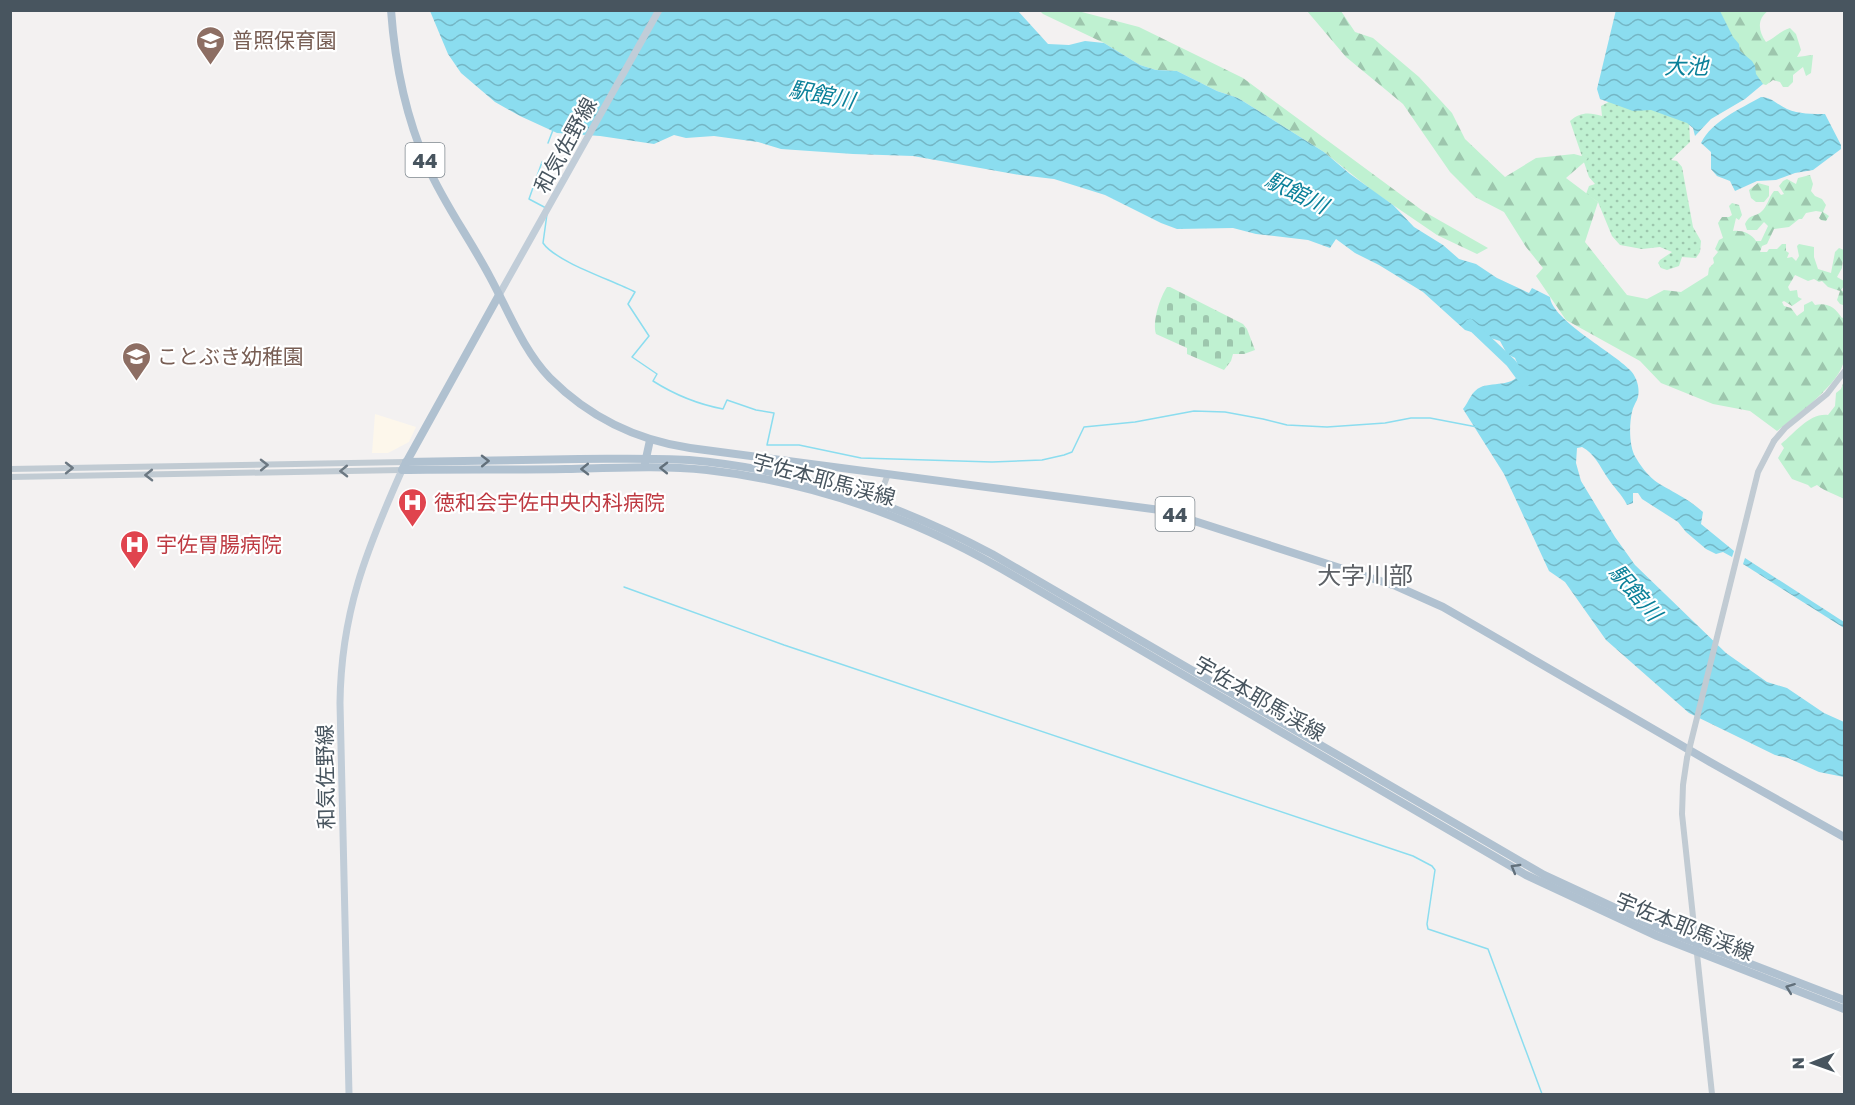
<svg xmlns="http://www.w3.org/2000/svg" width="1855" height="1105" font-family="'Golos Text','Noto Sans JP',sans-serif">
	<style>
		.commercial { fill: #fdf7eb }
		.grass { fill: url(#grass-dots) }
		.forest { fill: url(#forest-firs) }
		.cemetery { fill: url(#cemetery-stones) }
		.water { fill: url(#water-waves) }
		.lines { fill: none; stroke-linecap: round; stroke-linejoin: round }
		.stream { stroke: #8bddef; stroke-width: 1.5 }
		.river { stroke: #8bddef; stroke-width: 10 }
		.tertiary { stroke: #c1cbd3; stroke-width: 6 }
		.secondary { stroke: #c1cdd8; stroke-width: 7 }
		.primary { stroke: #b0c1d0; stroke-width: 8 }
		.tertiary-bridge { stroke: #c1cbd3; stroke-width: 6 }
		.oneway { stroke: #62707b }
		.oneway2 { stroke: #6c7882 }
		.labels { text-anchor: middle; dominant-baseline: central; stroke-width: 4.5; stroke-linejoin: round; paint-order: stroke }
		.shield { fill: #fff; stroke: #7f888f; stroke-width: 1.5 }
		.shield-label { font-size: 20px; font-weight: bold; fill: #48555f }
		.education-label { font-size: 21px; fill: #785e54; stroke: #fff; text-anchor: start }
		.street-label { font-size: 21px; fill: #48555f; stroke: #fff }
		.health-label { font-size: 21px; fill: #be3a42; stroke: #fff; text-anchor: start }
		.water-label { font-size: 22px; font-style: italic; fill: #0a8099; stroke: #fff }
		.quarter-label { font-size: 24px; fill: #5d6166; stroke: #fff }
	</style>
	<defs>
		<pattern id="grass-dots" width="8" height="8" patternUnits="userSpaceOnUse" patternTransform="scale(1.5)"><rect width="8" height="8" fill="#bff1d1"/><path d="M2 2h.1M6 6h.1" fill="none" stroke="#9dc6ad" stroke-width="1.8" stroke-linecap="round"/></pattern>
		<pattern id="forest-firs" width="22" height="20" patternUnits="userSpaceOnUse" patternTransform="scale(1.5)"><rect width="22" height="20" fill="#bff1d1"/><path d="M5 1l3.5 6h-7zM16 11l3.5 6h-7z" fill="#9dc6ad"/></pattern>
		<pattern id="cemetery-stones" width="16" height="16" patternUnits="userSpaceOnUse" patternTransform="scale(1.5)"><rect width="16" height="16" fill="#bff1d1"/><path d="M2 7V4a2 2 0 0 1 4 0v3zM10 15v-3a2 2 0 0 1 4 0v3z" fill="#9dc6ad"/></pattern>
		<pattern id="water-waves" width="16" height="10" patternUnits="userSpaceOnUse" patternTransform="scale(1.5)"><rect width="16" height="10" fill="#8bddef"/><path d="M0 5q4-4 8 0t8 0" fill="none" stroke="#74b6c5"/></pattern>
	</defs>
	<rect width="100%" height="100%" fill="#f3f1f1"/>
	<!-- commercial -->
	<polygon class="commercial" points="375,414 416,427 409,442 388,453 372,453"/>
	<!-- grass -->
	<path class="grass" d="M1614 99 1625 100 1689 120 1690 142 1671 160 1677 161 1682 167 1693 227 1701 241 1700 252 1696 258 1682 257 1679 266 1667 270 1661 268 1658 263 1660 260 1672 252 1660 247 1642 249 1620 245 1612 236 1598 202 1586 194 1589 186 1595 184 1589 177 1570 121C1580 112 1589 112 1602 116L1601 106Z"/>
	<!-- forest -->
	<g class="forest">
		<polygon points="1040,11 1078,11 1139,27 1243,78 1423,211 1488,248 1477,254 1437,235 1374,192 1324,152 1238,98 1217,91 1177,71 1156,70 1140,65 1104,43 1043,14"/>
		<path d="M1307 11H1341L1355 32 1373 38 1419 77 1452 113 1465 139 1505 177 1536 158 1574 154 1589 158 1566 178 1598 202 1585 242 1627 295 1647 299 1664 290 1681 292 1708 275 1709 268 1714 263 1713 258 1718 252 1715 249 1719 240 1723 238 1718 223 1722 217H1729L1732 215 1729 206 1732 203 1739 205 1742 215 1739 220 1736 218 1733 231C1741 230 1751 233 1756 241H1761L1768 226 1764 222 1757 230H1747L1745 224C1751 213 1753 218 1761 212 1768 206 1768 198 1774 191H1778L1781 195 1784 194 1779 186 1783 181 1787 179 1796 184 1798 178 1810 175 1813 184 1811 191 1815 196 1822 199 1826 205 1823 212 1829 216 1826 221 1821 220 1819 218 1822 212 1816 211 1806 213 1802 219H1799L1789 227 1774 229 1767 244 1762 246 1760 252H1767L1769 249H1777L1782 244H1786V251L1789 253 1787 258 1792 257 1796 261 1799 256 1797 246 1799 244 1814 247V257L1818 269 1831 273 1835 252 1839 248 1844 250 1842 268 1837 277 1844 281V286L1841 290 1844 292 1843 305 1840 304 1837 300 1840 291 1828 287 1822 281 1819 282 1814 279 1808 281 1795 275 1788 287 1790 291 1797 290 1798 297 1802 299 1792 306 1784 301 1782 302 1784 306 1791 308 1797 316 1804 311V305L1812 301 1815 305C1827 302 1835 307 1842 318L1844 317C1844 331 1846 346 1844 360 1841 383 1795 417 1777 431L1750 411 1713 404 1661 383 1640 361 1566 320 1536 276 1543 268 1526 247 1504 212 1475 197 1450 172 1403 104 1346 57Z"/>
		<path d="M1715 11H1768C1757 19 1758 31 1766 42 1775 38 1780 31 1790 28L1796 34 1801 50 1797 57 1813 55 1811 73 1806 76 1803 67 1793 75V82L1788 87H1783L1780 82 1773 80 1766 85 1755 82Z"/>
		<polygon points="1758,183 1769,186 1769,196 1764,202 1756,202 1751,198 1749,190"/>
		<path d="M1844 381 1843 424 1844 428V499C1835 494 1826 492 1817 485L1811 488 1808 485 1792 479 1778 458 1784 448 1781 444C1795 433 1809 413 1828 415L1835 406 1836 393 1841 389Z"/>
	</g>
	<!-- cemetery -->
	<path class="cemetery" d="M1167 287H1170L1243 324 1247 329 1255 350 1244 354H1233L1231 361 1224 370 1187 354V348L1156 334C1152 322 1160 297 1167 287Z"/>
	<!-- water -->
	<g class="water">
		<polygon points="1616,10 1720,11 1733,37 1739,44 1740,51 1752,61 1755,66 1756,74 1763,84 1745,99 1711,119 1695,136 1693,128 1687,123 1651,110 1633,111 1600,99 1597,89"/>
		<path d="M430 11H1018L1048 44 1069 45 1085 41 1104 43 1140 65 1156 70 1177 71 1217 91 1238 98 1324 152 1350 174 1393 205 1414 227 1443 245 1459 259 1476 264 1497 278 1529 293 1532 288 1550 297C1552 320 1613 352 1630 370 1637 377 1641 390 1637 400 1635 404 1633 407 1632 412 1629 425 1629 447 1636 458 1651 483 1661 484 1684 498 1691 502 1697 507 1703 512L1701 524 1734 551 1732 557 1723 552 1716 554 1706 549 1686 532 1678 522 1642 499 1638 493H1633V503L1627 505C1622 494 1613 487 1607 477 1599 465 1595 454 1582 447L1577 448 1576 463 1581 481 1615 537 1635 565 1726 653 1767 682 1787 688 1824 713 1844 722V777L1819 772 1788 758 1775 755 1689 713 1606 640 1565 582 1549 571 1504 474 1463 409C1469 402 1471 391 1481 387 1497 381 1529 389 1515 358L1507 354 1500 341 1465 330 1423 292 1379 265 1355 253 1336 239 1330 248 1308 240 1256 234 1233 228 1177 229 1161 223 1105 195 1054 179 1020 175 913 156 853 154 781 149 758 142 714 136 686 138 674 135 654 144 600 136 557 133 520 116 495 102 461 73 448 54Z"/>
		<path d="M1761 97C1771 97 1778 105 1787 109 1799 114 1812 114 1825 114L1841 145V149L1813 170 1795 173 1776 180 1757 181 1735 191 1730 181 1717 176 1711 169V152L1701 143C1712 121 1740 109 1761 97Z"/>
		<polygon points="1745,558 1844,622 1844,628 1743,564"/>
	</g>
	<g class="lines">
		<!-- stream -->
		<g class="stream">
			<polyline points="548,143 553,130"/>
			<polyline points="542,162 529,199 546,208"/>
			<path d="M547 214 543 243C556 262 612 280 635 292L628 304 649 336 632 357 657 374 653 381C675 395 697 404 723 409L727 400 756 410 774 413 767 445H799L861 458 992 462 1042 460 1064 455 1072 452 1084 427 1135 422 1194 411 1225 412 1263 419 1287 425 1327 427 1385 423 1411 418H1430L1477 427"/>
			<polyline points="624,587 784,645 1413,856 1432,866 1435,870 1427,924 1428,929 1488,949 1542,1094"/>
		</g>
		<!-- river -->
		<polyline class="river" points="1470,324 1511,363 1525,382"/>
		<!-- tertiary -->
		<g class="tertiary">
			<polyline points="1774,441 1785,428 1827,394 1844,372"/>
			<polyline points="10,469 406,462"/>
			<polyline points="10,477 402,470"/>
			<polyline points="875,509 888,474"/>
			<polyline points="1687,758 1683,785 1682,814 1712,1094"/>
		</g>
		<!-- secondary -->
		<g class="secondary">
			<polyline points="499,295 659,10"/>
			<path d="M349 1094 340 703C341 613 366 551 402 470"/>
		</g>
		<!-- primary -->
		<g class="primary">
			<path d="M391 10C395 65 405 115 427 165 444 204 470 239 490 277 508 310 523 350 550 378 589 417 636 440 690 448L1160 510 1396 586 1443 607 1710 762 1844 837"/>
			<path d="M499 295 402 470C457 469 511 470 566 469 613 468 660 465 707 470 812 482 911 517 1002 569L1526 875 1657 936 1844 1009"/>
			<path d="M406 462C464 461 521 460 579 459 616 459 652 458 689 460 797 469 896 503 992 554L1544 875 1665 931 1844 1000"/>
			<polyline points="645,463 650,440"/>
		</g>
		<!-- tertiary-bridge -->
		<polyline class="tertiary-bridge" points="1687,758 1758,472 1774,441"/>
	</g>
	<!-- one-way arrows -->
	<defs><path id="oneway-chevron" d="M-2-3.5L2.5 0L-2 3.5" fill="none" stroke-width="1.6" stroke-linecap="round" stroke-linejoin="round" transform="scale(1.5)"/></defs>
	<g class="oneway">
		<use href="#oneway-chevron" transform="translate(485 461) rotate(-1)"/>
		<use href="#oneway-chevron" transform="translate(664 468) rotate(-179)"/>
		<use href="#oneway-chevron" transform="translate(585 469) rotate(179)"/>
		<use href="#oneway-chevron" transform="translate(1515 868) rotate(-150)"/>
		<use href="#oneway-chevron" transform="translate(1790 988) rotate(-159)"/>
	</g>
	<g class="oneway2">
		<use href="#oneway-chevron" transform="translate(264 465) rotate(-1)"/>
		<use href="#oneway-chevron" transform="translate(69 468)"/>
		<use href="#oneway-chevron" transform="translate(344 471) rotate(179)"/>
		<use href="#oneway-chevron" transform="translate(149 475) rotate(179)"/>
	</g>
	<!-- icons -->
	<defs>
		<symbol id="school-pin" viewBox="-11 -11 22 30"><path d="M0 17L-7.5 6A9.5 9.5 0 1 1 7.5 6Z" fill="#8d6e63" stroke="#fff"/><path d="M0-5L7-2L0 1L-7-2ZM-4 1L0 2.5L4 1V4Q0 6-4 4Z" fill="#fff"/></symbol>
		<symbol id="hospital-pin" viewBox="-11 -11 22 30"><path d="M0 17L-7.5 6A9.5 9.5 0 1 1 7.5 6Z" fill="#e0444e" stroke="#fff"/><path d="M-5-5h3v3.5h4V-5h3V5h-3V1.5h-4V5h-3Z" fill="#fff"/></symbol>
	</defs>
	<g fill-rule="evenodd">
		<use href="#school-pin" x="194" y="24" width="33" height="45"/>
		<use href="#school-pin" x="120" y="340" width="33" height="45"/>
		<use href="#hospital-pin" x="396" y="486" width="33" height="45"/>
		<use href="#hospital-pin" x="118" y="528" width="33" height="45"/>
	</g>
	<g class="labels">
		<!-- shield labels -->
		<g class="shield">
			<rect x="405.5" y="143" width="39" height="34" rx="4.5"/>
			<rect x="1155.5" y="497" width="39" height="34" rx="4.5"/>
		</g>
		<g class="shield-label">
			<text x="425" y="160">44</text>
			<text x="1175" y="514">44</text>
		</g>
		<!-- education labels -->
		<g class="education-label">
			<text x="232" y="40">普照保育園</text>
			<text x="157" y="356">ことぶき幼稚園</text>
		</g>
		<!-- street labels -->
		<g class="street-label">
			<text transform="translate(565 145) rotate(-61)">和気佐野線</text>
			<text transform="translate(824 479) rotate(15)">宇佐本耶馬渓線</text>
			<text transform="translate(1260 698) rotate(30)">宇佐本耶馬渓線</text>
			<text transform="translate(325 777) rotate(-91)">和気佐野線</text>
			<text transform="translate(1685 926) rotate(22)">宇佐本耶馬渓線</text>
		</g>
		<!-- health labels -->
		<g class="health-label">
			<text x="434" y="502">徳和会宇佐中央内科病院</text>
			<text x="156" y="544">宇佐胃腸病院</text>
		</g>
		<!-- water labels -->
		<g class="water-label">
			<text x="1686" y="65">大池</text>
			<text transform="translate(822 94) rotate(11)">駅館川</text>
			<text transform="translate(1297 192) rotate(26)">駅館川</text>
			<text transform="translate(1636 592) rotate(49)">駅館川</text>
		</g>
		<!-- quarter labels -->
		<g class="quarter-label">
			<text x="1365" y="574">大字川部</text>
		</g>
	</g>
	<!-- border -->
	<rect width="1855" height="1105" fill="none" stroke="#48555f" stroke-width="24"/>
	<!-- north arrow -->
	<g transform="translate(1813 1063) rotate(269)" stroke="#ffffff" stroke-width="4.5" paint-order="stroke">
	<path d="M0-4.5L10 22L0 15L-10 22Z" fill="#48555f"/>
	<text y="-9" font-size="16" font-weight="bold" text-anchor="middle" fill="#48555f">N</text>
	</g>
</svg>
